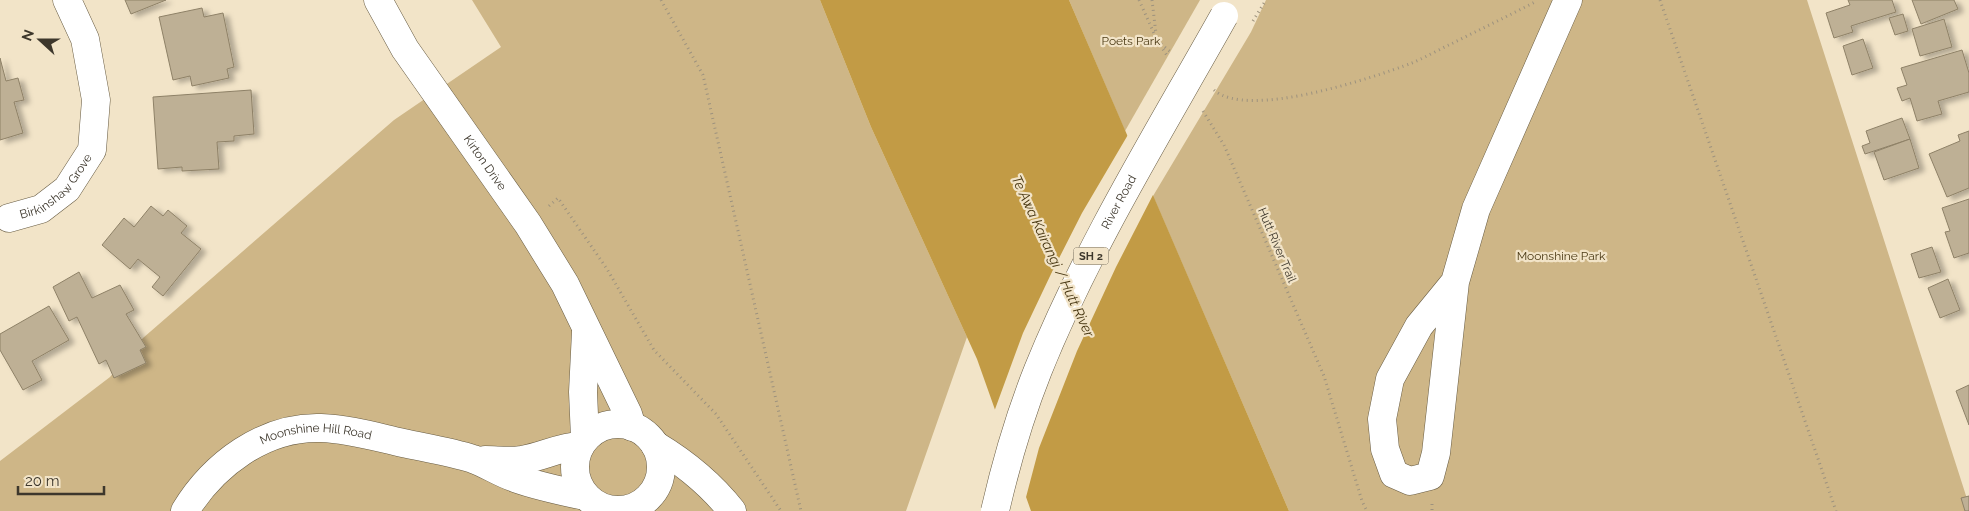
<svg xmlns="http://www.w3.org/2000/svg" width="1969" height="511" font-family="Raleway,sans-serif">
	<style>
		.green { fill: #ceb687 }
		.water { fill: #c29b45 }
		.pier { fill: #f2e4c8 }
		.building { fill: #beb095; stroke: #8e8167; filter: url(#shadow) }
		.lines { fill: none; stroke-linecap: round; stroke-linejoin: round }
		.minor-casing { stroke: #685c43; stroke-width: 29 }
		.path { stroke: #9d927e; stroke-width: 3; stroke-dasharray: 1 4; stroke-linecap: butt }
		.minor { stroke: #fff; stroke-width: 28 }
		.highway-bridge-casing { stroke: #685c43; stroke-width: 29; stroke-linecap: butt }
		.highway-bridge { stroke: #fff; stroke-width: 28 }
		.labels { text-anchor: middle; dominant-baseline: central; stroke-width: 4.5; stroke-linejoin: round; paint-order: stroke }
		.shield { fill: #f2e4c8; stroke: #736b5b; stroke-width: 1 }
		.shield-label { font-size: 11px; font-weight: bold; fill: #3d372c }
		.park-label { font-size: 12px; fill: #4b3a15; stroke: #f2e4c8 }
		.street-label { font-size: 12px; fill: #3d372c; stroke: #f2e4c8 }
		.water-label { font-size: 14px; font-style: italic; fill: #473611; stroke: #f2e4c8 }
	</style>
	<defs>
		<filter id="shadow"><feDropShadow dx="5.5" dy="3" stdDeviation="2.5" flood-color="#0004"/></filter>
	</defs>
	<rect width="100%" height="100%" fill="#f2e4c8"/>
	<!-- green -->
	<g class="green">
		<polygon points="472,0 820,0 871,127 967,337 906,511 0,511 0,461 110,377 143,338 394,120 501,47"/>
		<polygon points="1069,0 1200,0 1125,131"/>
		<polygon points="1266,0 1807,0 1969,505 1969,511 1289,511 1153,196 1251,32"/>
	</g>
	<!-- water -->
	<polygon class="water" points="820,0 1069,0 1289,511 1031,511 977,359 871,127"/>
	<!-- pier -->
	<polygon class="pier" points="1129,133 1154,193 1116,267 1077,351 1039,448 1025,501 994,412 1023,333 1051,274 1082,213"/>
	<!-- building -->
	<g class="building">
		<polygon points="125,0 166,0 131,14"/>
		<polygon points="1848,0 1892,0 1896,12 1851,26 1853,32 1834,38 1826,13 1850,5"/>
		<polygon points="1912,0 1954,0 1958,9 1921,24"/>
		<polygon points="202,8 204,17 223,13 234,67 227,69 229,78 192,86 190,76 173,80 159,17"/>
		<polygon points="1903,14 1908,31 1895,35 1889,18"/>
		<polygon points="1944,19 1952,47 1920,56 1912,29"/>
		<polygon points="1863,39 1873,68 1852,75 1843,46"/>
		<polygon points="1962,50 1969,73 1969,92 1938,101 1942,114 1917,121 1910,98 1902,101 1897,88 1907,85 1901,68"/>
		<polygon points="0,58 6,81 18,78 24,100 14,102 23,133 0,140"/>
		<polygon points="251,90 254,134 234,136 234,141 217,142 219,169 182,171 182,167 158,169 153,97"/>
		<polygon points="1902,118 1910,139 1865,154 1862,146 1870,143 1866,131"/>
		<polygon points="1969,131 1969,188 1947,197 1929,154 1960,141 1958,135"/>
		<polygon points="1910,139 1919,168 1884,180 1874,152"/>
		<polygon points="1969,199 1969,253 1954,258 1945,232 1950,231 1942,208"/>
		<polygon points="151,206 163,216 168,210 187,226 181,233 201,249 163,296 152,287 160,277 138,259 130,269 102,245 124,218 134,227"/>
		<polygon points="1932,247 1941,272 1919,278 1911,254"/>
		<polygon points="79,272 92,298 120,285 134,310 126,314 146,347 140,350 146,363 114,378 106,360 99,364 77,317 69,321 53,287"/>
		<polygon points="1948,279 1960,310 1940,318 1928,288"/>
		<polygon points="49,306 69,340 32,361 42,380 23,390 0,350 0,334"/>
		<polygon points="1969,385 1969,425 1956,391"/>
		<polygon points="1969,496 1969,511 1965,511 1961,498"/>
	</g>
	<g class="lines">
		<defs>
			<g id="minor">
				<path id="s1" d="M378 0 405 49 528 224 565 284 628 414 632 427"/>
				<path id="s2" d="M9 218 41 209 67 189 92 150 96 100 85 39 67 0"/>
				<polyline points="1455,282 1436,453 1430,476 1410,481 1394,474 1385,449 1382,419 1390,379 1419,326 1455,282 1476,209 1568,0"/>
				<circle cx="618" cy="467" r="43"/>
				<polyline points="585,438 583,392 586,332"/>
				<path d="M655 445C685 463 710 483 732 511"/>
				<path d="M485 460C497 460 510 462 521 460 543 457 558 447 580 446"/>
				<path id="s3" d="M185 511C213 465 264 426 321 428 349 429 376 437 403 443 426 448 451 452 473 459 487 464 500 473 515 478 537 486 561 491 585 496"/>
			</g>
		</defs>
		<!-- minor casing -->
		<use href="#minor" class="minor-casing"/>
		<!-- path -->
		<g class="path">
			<polyline points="661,0 703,75 801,511"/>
			<polyline points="1139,0 1157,40 1168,57"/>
			<polyline points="1152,0 1156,34"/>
			<polyline points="1660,0 1836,511"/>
			<polyline points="1253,21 1266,0"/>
			<polyline points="1161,44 1172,53"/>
			<path d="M1214 90C1248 120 1372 78 1412 63 1426 57 1440 49 1453 43 1481 29 1508 16 1535 2"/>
			<polyline points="1203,111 1224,145 1324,376 1362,501 1367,511"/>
			<polyline points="549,206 558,198 607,269 654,350 716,414 781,511"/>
			<polyline points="1432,504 1432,511"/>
		</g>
		<!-- minor -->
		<use href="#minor" class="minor"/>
		<defs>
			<g id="highway-bridge">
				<path id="s4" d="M995 511C1006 463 1020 415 1038 370 1088 246 1159 132 1224 16"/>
			</g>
		</defs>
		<!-- highway-bridge casing -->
		<use href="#highway-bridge" class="highway-bridge-casing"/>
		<!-- highway-bridge -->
		<use href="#highway-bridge" class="highway-bridge"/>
	</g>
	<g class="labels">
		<!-- shield labels -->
		<rect class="shield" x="1073.5" y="247.5" width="35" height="17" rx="4"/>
		<g class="shield-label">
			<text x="1091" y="256">SH 2</text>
		</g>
		<!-- park labels -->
		<g class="park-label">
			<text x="1131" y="41">Poets Park</text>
			<text x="1561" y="256">Moonshine Park</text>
		</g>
		<!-- street labels -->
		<g class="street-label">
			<text stroke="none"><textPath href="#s1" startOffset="195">Kirton Drive</textPath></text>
			<text stroke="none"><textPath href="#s2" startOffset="59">Birkinshaw Grove</textPath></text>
			<text stroke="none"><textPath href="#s4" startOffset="334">River Road</textPath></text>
			<text transform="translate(1277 245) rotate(67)">Hutt River Trail</text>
			<text stroke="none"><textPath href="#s3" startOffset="161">Moonshine Hill Road</textPath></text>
		</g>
		<!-- water labels -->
		<g class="water-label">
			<text transform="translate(1053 256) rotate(65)">Te Awa Kairangi / Hutt River</text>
		</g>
	</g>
	<!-- north arrow -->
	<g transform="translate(40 40) rotate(291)" stroke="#f2e4c8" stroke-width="4" paint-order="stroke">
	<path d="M0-4L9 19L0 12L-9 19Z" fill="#3d372c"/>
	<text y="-8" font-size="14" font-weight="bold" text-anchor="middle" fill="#3d372c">N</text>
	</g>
	<!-- scale -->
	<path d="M18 486v8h86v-8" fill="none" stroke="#3d372c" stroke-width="2.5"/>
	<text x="25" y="486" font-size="15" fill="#3d372c" stroke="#f2e4c8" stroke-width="4" paint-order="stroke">20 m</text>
</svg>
